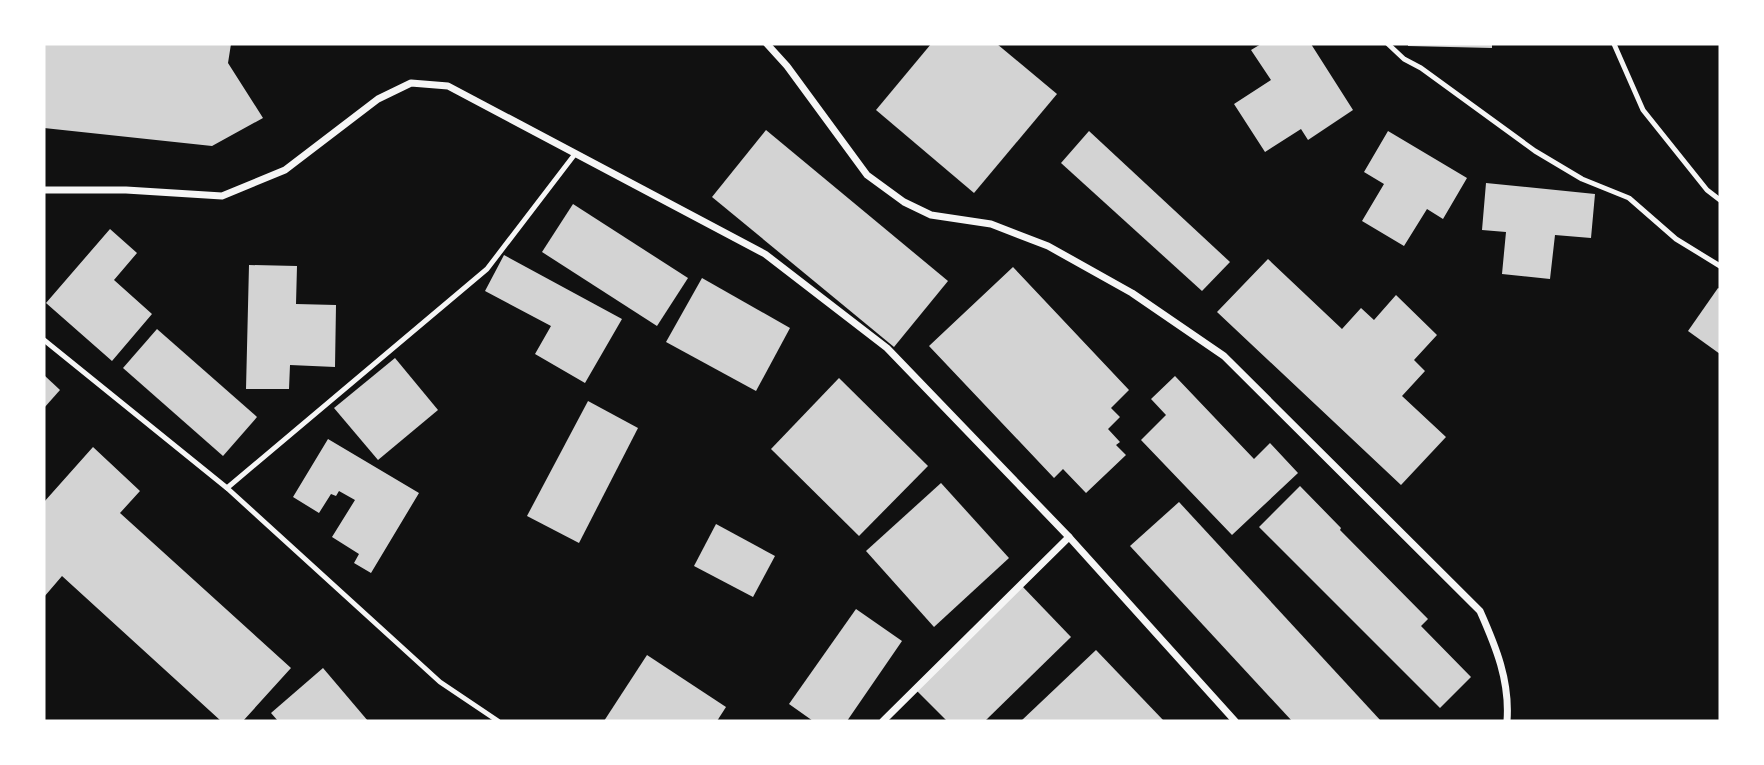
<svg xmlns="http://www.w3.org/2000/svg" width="1764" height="765" font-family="'Nunito Sans',sans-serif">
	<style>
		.building { fill: #d3d3d3 }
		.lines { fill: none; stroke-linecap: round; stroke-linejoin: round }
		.service { stroke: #f5f5f5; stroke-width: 5 }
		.minor { stroke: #f5f5f5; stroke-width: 7 }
	</style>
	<rect width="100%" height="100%" fill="#111"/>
	<!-- building -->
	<g class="building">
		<polygon points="44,44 231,44 228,63 263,118 212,146 44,128"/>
		<polygon points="931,44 997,44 1057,94 974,193 876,110"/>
		<polygon points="1261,44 1311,44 1353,110 1308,140 1301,129 1265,152 1234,104 1271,80 1251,50"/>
		<polygon points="1408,44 1492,44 1492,48 1408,46"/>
		<polygon points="766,130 948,281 894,347 712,197"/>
		<polygon points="1089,131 1230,262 1202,291 1061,163"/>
		<polygon points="1388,131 1467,178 1443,219 1427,209 1404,246 1362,221 1384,184 1364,172"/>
		<polygon points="1486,183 1595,194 1591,238 1555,235 1550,279 1502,274 1506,232 1482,230"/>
		<polygon points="573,204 688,278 657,326 542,252"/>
		<polygon points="110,229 137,253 114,280 152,314 112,361 46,303"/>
		<polygon points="504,255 622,319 585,383 535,354 551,326 485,291"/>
		<polygon points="1268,259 1342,329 1361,308 1374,320 1396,295 1437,335 1414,360 1425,371 1402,396 1446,437 1401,485 1217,312"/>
		<polygon points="249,265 297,266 296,304 336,305 335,367 290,365 289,389 246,389"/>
		<polygon points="1013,267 1129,390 1111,408 1120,417 1108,429 1120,442 1116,445 1126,455 1086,493 1063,469 1054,478 929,346"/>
		<polygon points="702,278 790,328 756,391 666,342"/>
		<polygon points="1718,288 1720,289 1720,354 1688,331"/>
		<polygon points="157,329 257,417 223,456 123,368"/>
		<polygon points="395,358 438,410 378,460 334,408"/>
		<polygon points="44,375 60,390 44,408"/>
		<polygon points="1175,376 1254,459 1270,443 1298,473 1232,535 1141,440 1166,415 1151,399"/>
		<polygon points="839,378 928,466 859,536 771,449"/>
		<polygon points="588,401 638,428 579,543 527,516"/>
		<polygon points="328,439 419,493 371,573 354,563 359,554 332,537 355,500 339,491 336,496 331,494 319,513 293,497"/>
		<polygon points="93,447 140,491 120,513 291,668 243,721 221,721 62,576 44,597 44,502"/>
		<polygon points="941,483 1009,558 934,627 866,551"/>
		<polygon points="1300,486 1341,528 1340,530 1428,619 1421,626 1471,677 1440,708 1259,527"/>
		<polygon points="1179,502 1381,721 1292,721 1130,546"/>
		<polygon points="716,524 775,556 753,597 694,566"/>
		<polygon points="1022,586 1071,637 985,721 947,721 916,690"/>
		<polygon points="856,609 902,641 847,721 813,721 789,704"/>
		<polygon points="1096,650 1164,721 1021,721"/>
		<polygon points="647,655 726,707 717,721 604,721"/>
		<polygon points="323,668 368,721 278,721 271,713"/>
	</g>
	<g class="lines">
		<!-- service -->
		<g class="service">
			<polyline points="1388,44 1404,59 1421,68 1535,151 1582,179 1629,198 1676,239 1720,266"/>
			<polyline points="1614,44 1643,110 1707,190 1720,200"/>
			<polyline points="44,340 227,488 440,682 498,721"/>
			<polyline points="227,488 487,269 575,154"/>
		</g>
		<!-- minor -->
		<g class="minor">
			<path d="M767 44 787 66 867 175 904 202 931 215 991 224 1048 246 1132 293 1224 356 1480 611C1496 647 1510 681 1507 721"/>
			<polyline points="44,190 126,190 222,196 285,170 378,99 411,83 448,86 765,254 887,348 1069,537 1235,721"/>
			<polyline points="883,721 1069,537"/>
		</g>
	</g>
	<!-- border -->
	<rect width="1764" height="765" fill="none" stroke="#ffffff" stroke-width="91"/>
</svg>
